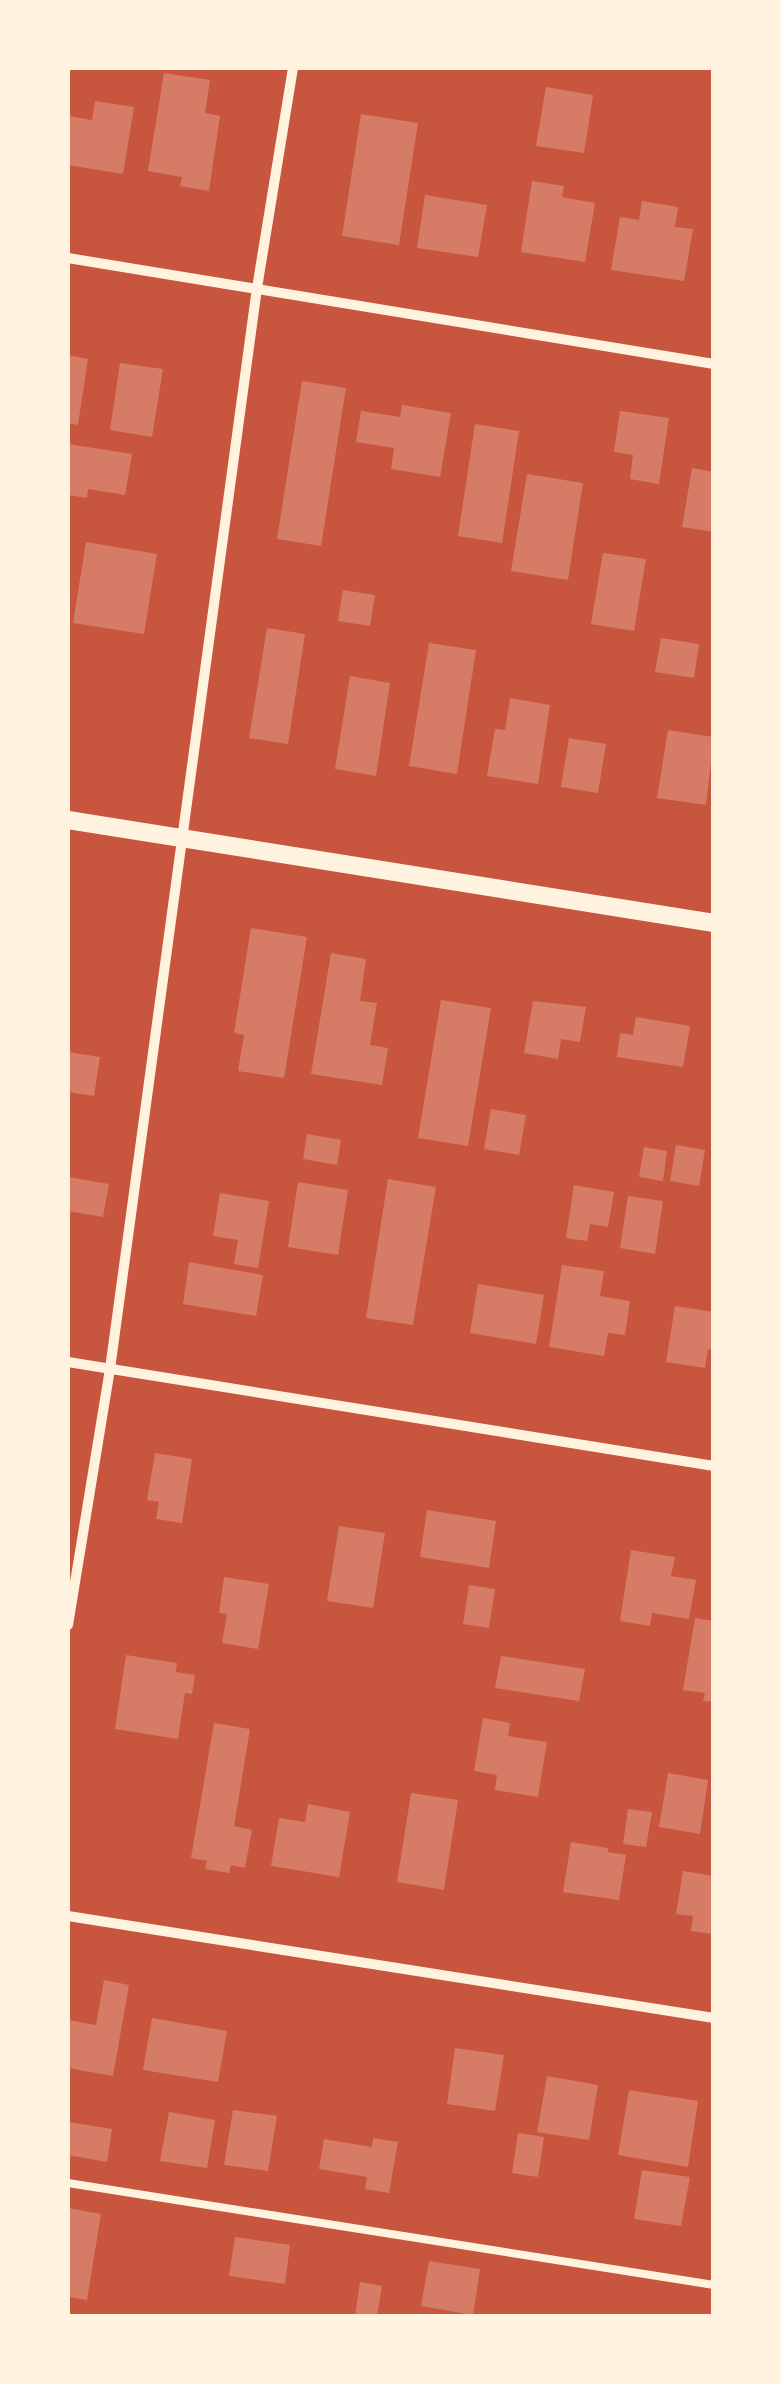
<svg xmlns="http://www.w3.org/2000/svg" width="781" height="2384" font-family="'Roboto Condensed',sans-serif">
	<style>
		.building { fill: #d67c66 }
		.lines { fill: none; stroke-linecap: round; stroke-linejoin: round }
		.service { stroke: #fff3e0; stroke-width: 8 }
		.minor { stroke: #fff3e0; stroke-width: 10 }
		.tertiary { stroke: #fff3e0; stroke-width: 18 }
	</style>
	<rect width="100%" height="100%" fill="#c8553d"/>
	<!-- building -->
	<g class="building">
		<polygon points="164,73 210,80 205,113 220,116 209,191 180,186 182,177 148,171"/>
		<polygon points="546,87 593,95 584,153 536,146"/>
		<polygon points="95,101 134,107 123,174 68,165 68,116 92,120"/>
		<polygon points="361,114 418,123 399,245 342,236"/>
		<polygon points="532,181 564,186 562,197 595,203 585,262 521,252"/>
		<polygon points="425,195 487,205 478,257 417,248"/>
		<polygon points="642,201 678,207 675,227 693,229 684,281 611,270 620,217 639,220"/>
		<polygon points="68,355 88,359 78,425 68,423"/>
		<polygon points="120,363 163,369 152,437 110,430"/>
		<polygon points="302,381 346,388 321,546 277,539"/>
		<polygon points="402,405 451,413 440,477 391,469 394,448 356,442 361,411 400,417"/>
		<polygon points="620,411 669,418 659,484 630,479 633,455 614,452"/>
		<polygon points="475,424 519,431 502,543 458,536"/>
		<polygon points="68,444 132,454 125,495 88,489 87,498 68,495"/>
		<polygon points="692,468 714,472 714,532 682,527"/>
		<polygon points="527,474 583,483 568,580 511,571"/>
		<polygon points="86,542 157,554 144,634 73,623"/>
		<polygon points="603,553 646,559 634,631 591,624"/>
		<polygon points="343,590 375,595 370,626 338,621"/>
		<polygon points="267,628 305,634 288,744 249,738"/>
		<polygon points="661,638 699,644 694,678 655,672"/>
		<polygon points="429,643 476,650 457,774 409,766"/>
		<polygon points="350,676 390,683 376,776 335,769"/>
		<polygon points="510,698 550,705 538,784 487,776 495,729 505,730"/>
		<polygon points="668,730 714,737 706,805 657,798"/>
		<polygon points="569,738 606,744 598,793 561,787"/>
		<polygon points="251,928 307,937 284,1078 238,1071 244,1035 234,1033"/>
		<polygon points="331,953 366,959 360,1001 377,1003 370,1045 388,1048 382,1085 311,1074"/>
		<polygon points="441,1000 491,1008 468,1146 418,1138"/>
		<polygon points="533,1001 586,1007 580,1042 561,1039 558,1059 524,1053"/>
		<polygon points="636,1017 690,1026 683,1067 617,1057 620,1033 633,1035"/>
		<polygon points="68,1052 100,1057 94,1096 68,1092"/>
		<polygon points="491,1109 526,1115 519,1155 484,1149"/>
		<polygon points="307,1134 341,1140 337,1165 303,1159"/>
		<polygon points="676,1145 705,1150 699,1186 670,1181"/>
		<polygon points="644,1147 667,1151 663,1181 639,1177"/>
		<polygon points="68,1177 109,1184 103,1217 68,1211"/>
		<polygon points="388,1179 436,1187 413,1325 366,1318"/>
		<polygon points="298,1182 348,1190 338,1255 288,1247"/>
		<polygon points="574,1185 614,1192 608,1227 590,1224 587,1241 566,1238"/>
		<polygon points="220,1193 269,1201 258,1268 234,1264 238,1240 213,1236"/>
		<polygon points="628,1196 663,1201 655,1254 620,1248"/>
		<polygon points="189,1262 263,1275 256,1316 183,1304"/>
		<polygon points="562,1265 604,1271 600,1296 630,1301 625,1335 608,1333 604,1356 549,1347"/>
		<polygon points="478,1284 544,1295 536,1344 470,1333"/>
		<polygon points="675,1306 714,1312 714,1350 708,1349 705,1368 666,1362"/>
		<polygon points="155,1453 192,1459 182,1523 156,1519 159,1502 147,1500"/>
		<polygon points="427,1510 496,1521 489,1568 420,1557"/>
		<polygon points="339,1526 385,1533 373,1608 327,1601"/>
		<polygon points="631,1550 675,1557 671,1576 696,1580 689,1619 652,1613 650,1626 620,1621"/>
		<polygon points="224,1577 269,1584 258,1649 222,1643 227,1614 219,1613"/>
		<polygon points="469,1585 495,1589 489,1628 463,1624"/>
		<polygon points="695,1618 714,1621 714,1702 703,1701 705,1693 683,1690"/>
		<polygon points="126,1655 177,1663 176,1672 195,1675 192,1694 185,1693 178,1739 115,1729"/>
		<polygon points="501,1656 585,1669 579,1701 495,1688"/>
		<polygon points="483,1718 510,1723 508,1736 547,1742 538,1797 495,1790 497,1775 474,1771"/>
		<polygon points="214,1723 250,1729 234,1826 252,1830 245,1868 231,1865 229,1873 205,1869 207,1861 191,1858"/>
		<polygon points="668,1773 708,1780 700,1834 659,1827"/>
		<polygon points="411,1793 458,1800 444,1890 397,1882"/>
		<polygon points="308,1804 350,1812 339,1877 271,1866 279,1818 305,1822"/>
		<polygon points="628,1809 652,1812 646,1847 623,1844"/>
		<polygon points="571,1842 608,1848 608,1852 626,1855 619,1900 563,1892"/>
		<polygon points="683,1871 714,1876 711,1934 691,1931 693,1916 676,1914"/>
		<polygon points="104,1980 129,1985 113,2076 68,2068 68,2020 96,2025"/>
		<polygon points="152,2018 227,2031 218,2082 143,2070"/>
		<polygon points="455,2048 504,2055 495,2111 447,2104"/>
		<polygon points="547,2076 598,2085 589,2140 537,2132"/>
		<polygon points="629,2090 698,2101 688,2167 618,2155"/>
		<polygon points="233,2110 277,2116 268,2171 224,2165"/>
		<polygon points="169,2112 215,2120 207,2168 160,2161"/>
		<polygon points="68,2122 112,2129 107,2162 68,2155"/>
		<polygon points="518,2133 544,2137 538,2177 512,2173"/>
		<polygon points="373,2138 398,2142 389,2193 365,2189 367,2177 319,2169 324,2139 372,2147"/>
		<polygon points="642,2170 690,2177 681,2226 634,2219"/>
		<polygon points="68,2208 101,2214 87,2300 68,2297"/>
		<polygon points="235,2237 290,2245 285,2284 229,2276"/>
		<polygon points="429,2261 480,2269 473,2315 421,2306"/>
		<polygon points="360,2282 382,2286 377,2316 355,2316"/>
	</g>
	<g class="lines">
		<!-- service -->
		<polyline class="service" points="68,2183 714,2285"/>
		<!-- minor -->
		<g class="minor">
			<polyline points="68,258 714,364"/>
			<polyline points="68,1362 714,1466"/>
			<polyline points="68,1625 110,1369 257,288 293,68"/>
			<polyline points="68,1916 714,2018"/>
		</g>
		<!-- tertiary -->
		<polyline class="tertiary" points="68,820 714,923"/>
	</g>
	<!-- border -->
	<rect width="781" height="2384" fill="none" stroke="#fff3e0" stroke-width="140"/>
</svg>
